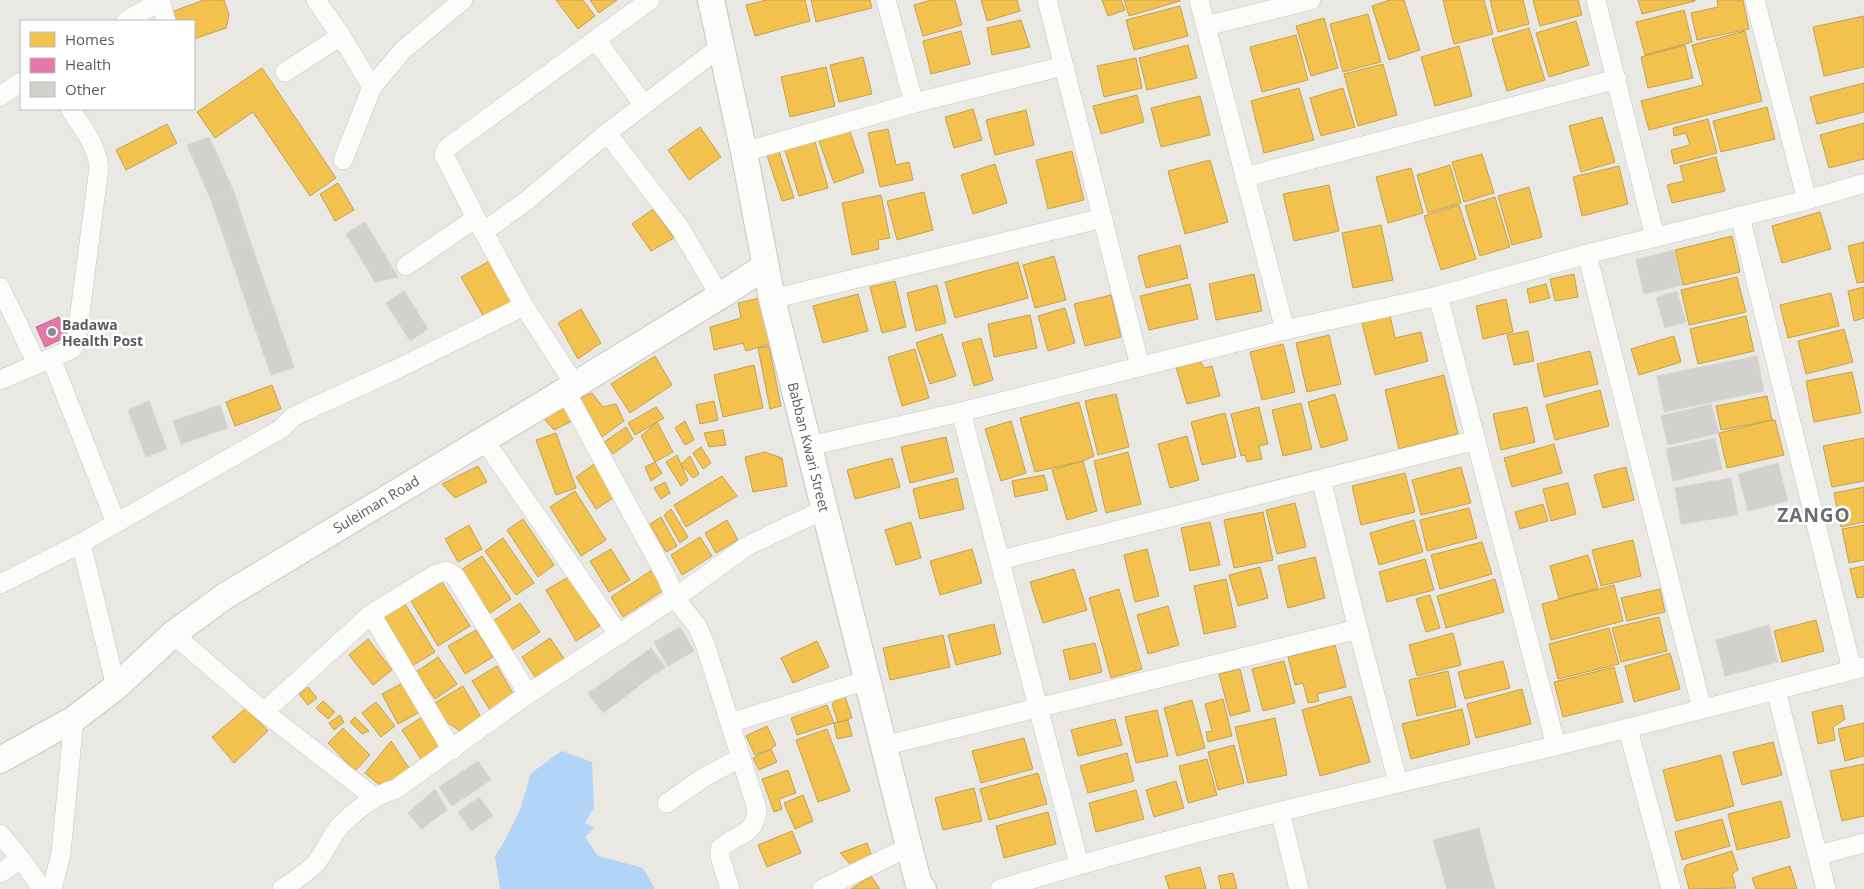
<svg xmlns="http://www.w3.org/2000/svg" width="1864" height="889" font-family="'Open Sans',sans-serif">
	<style>
		.water { fill: #b2d4f6 }
		.homes { fill: #f2c14e; stroke: #c4a254 }
		.health { fill: #e377a8; stroke: #b96f93 }
		.building { fill: #d2d1cd; stroke: #d8d6d1 }
		.lines { fill: none; stroke-linecap: round; stroke-linejoin: round }
		.street-casing { stroke: #c5c6c4; stroke-width: 20 }
		.secondary-casing { stroke: #c6c7c6; stroke-width: 28 }
		.street { stroke: #fcfcfb; stroke-width: 19 }
		.secondary { stroke: #fcfcfb; stroke-width: 26 }
		.poi-dot { fill: #8b8c8e; stroke: #fff; stroke-width: 2 }
		.labels { text-anchor: middle; dominant-baseline: central; stroke-width: 5; stroke-linejoin: round; paint-order: stroke }
		.poi-label { font-size: 14px; font-weight: bold; fill: #585b61; stroke: #fff; text-anchor: start }
		.street-label { font-size: 14px; fill: #585b61; stroke: #fff }
		.district-label { font-size: 19px; font-weight: bold; letter-spacing: 1px; fill: #696d73; stroke: #fff }
	</style>
	<rect width="100%" height="100%" fill="#e9e8e2"/>
	<!-- water -->
	<polygon class="water" points="562,751 592,762 594,807 585,823 594,828 585,837 598,856 643,868 655,889 500,889 495,856 504,842 520,810 531,773"/>
	<!-- homes -->
	<g class="homes">
		<polygon points="204,0 224,0 229,15 226,28 194,39 194,21 174,21 171,12"/>
		<polygon points="556,0 583,0 595,16 578,29"/>
		<polygon points="590,0 617,0 599,13"/>
		<polygon points="767,0 805,0 810,21 755,36 746,5"/>
		<polygon points="811,0 870,0 872,8 816,22"/>
		<polygon points="931,0 955,0 962,25 923,36 914,5"/>
		<polygon points="981,0 1017,0 1020,11 987,21"/>
		<polygon points="1102,0 1121,0 1125,10 1108,16"/>
		<polygon points="1124,0 1180,0 1180,1 1129,16"/>
		<polygon points="1390,0 1404,0 1420,50 1389,60 1372,6"/>
		<polygon points="1443,0 1484,0 1493,34 1454,44"/>
		<polygon points="1490,0 1523,0 1529,24 1498,32"/>
		<polygon points="1533,0 1578,0 1582,15 1540,26"/>
		<polygon points="1638,0 1695,0 1695,1 1642,14"/>
		<polygon points="1717,0 1743,0 1749,29 1697,40 1691,13 1718,7"/>
		<polygon points="1180,6 1188,36 1134,50 1126,20"/>
		<polygon points="1684,10 1692,42 1645,55 1636,22"/>
		<polygon points="1368,14 1381,62 1343,72 1330,24"/>
		<polygon points="1864,16 1864,67 1824,76 1813,27"/>
		<polygon points="1324,18 1338,68 1311,76 1296,26"/>
		<polygon points="1021,20 1030,47 992,55 987,28"/>
		<polygon points="1576,21 1589,65 1549,77 1536,33"/>
		<polygon points="1529,28 1545,80 1507,91 1492,39"/>
		<polygon points="961,31 970,64 931,74 923,41"/>
		<polygon points="1745,31 1762,101 1649,130 1641,101 1703,85 1692,45"/>
		<polygon points="1296,35 1308,80 1262,92 1250,47"/>
		<polygon points="1188,45 1197,78 1147,90 1139,58"/>
		<polygon points="1685,45 1693,78 1648,88 1641,57"/>
		<polygon points="1459,46 1472,96 1435,106 1421,57"/>
		<polygon points="863,57 872,94 839,102 830,65"/>
		<polygon points="1136,58 1142,88 1104,97 1097,66"/>
		<polygon points="1383,64 1397,115 1358,126 1344,74"/>
		<polygon points="826,67 835,106 790,117 781,77"/>
		<polygon points="262,68 336,178 310,196 253,112 215,138 197,112"/>
		<polygon points="1864,83 1864,112 1817,124 1810,97"/>
		<polygon points="1299,88 1314,140 1264,153 1251,101"/>
		<polygon points="1343,88 1355,127 1321,136 1310,98"/>
		<polygon points="1137,95 1144,122 1101,134 1093,106"/>
		<polygon points="1200,96 1210,135 1161,147 1151,108"/>
		<polygon points="1767,107 1775,139 1721,152 1713,121"/>
		<polygon points="973,109 982,140 954,148 945,117"/>
		<polygon points="1026,110 1034,145 995,155 986,120"/>
		<polygon points="1602,117 1615,162 1581,172 1569,126"/>
		<polygon points="1708,119 1717,153 1674,164 1671,150 1690,145 1686,133 1674,136 1673,128"/>
		<polygon points="1864,123 1864,159 1829,168 1820,135"/>
		<polygon points="167,124 177,143 126,170 116,150"/>
		<polygon points="700,127 721,157 689,180 668,150"/>
		<polygon points="849,129 864,172 834,183 819,141"/>
		<polygon points="888,129 896,165 909,162 913,180 880,187 868,133"/>
		<polygon points="814,138 828,188 799,196 784,147"/>
		<polygon points="778,148 794,198 782,201 766,152"/>
		<polygon points="1072,151 1084,200 1048,209 1036,160"/>
		<polygon points="1482,154 1494,193 1464,202 1452,162"/>
		<polygon points="1716,157 1725,191 1672,203 1667,185 1684,181 1680,166"/>
		<polygon points="1210,160 1228,222 1185,234 1168,171"/>
		<polygon points="995,164 1007,203 973,214 961,175"/>
		<polygon points="1450,165 1461,203 1428,213 1417,175"/>
		<polygon points="1619,166 1628,204 1582,216 1573,177"/>
		<polygon points="1411,168 1423,213 1388,223 1376,177"/>
		<polygon points="338,183 354,210 335,221 320,194"/>
		<polygon points="1329,185 1339,231 1294,241 1283,194"/>
		<polygon points="1529,187 1542,237 1512,245 1498,196"/>
		<polygon points="924,192 933,230 897,240 887,201"/>
		<polygon points="881,195 890,238 878,240 879,249 852,255 842,203"/>
		<polygon points="1495,197 1510,247 1480,256 1465,206"/>
		<polygon points="1459,205 1476,259 1441,270 1424,216"/>
		<polygon points="653,209 674,238 651,251 632,224"/>
		<polygon points="1820,212 1831,249 1782,263 1772,226"/>
		<polygon points="1381,225 1393,280 1353,288 1342,233"/>
		<polygon points="1732,236 1740,272 1683,285 1675,250"/>
		<polygon points="1864,242 1864,282 1857,283 1848,246"/>
		<polygon points="1180,245 1188,278 1146,288 1138,256"/>
		<polygon points="1054,256 1066,300 1035,308 1023,265"/>
		<polygon points="491,260 514,302 485,319 461,277"/>
		<polygon points="1018,262 1028,298 955,318 945,282"/>
		<polygon points="1254,274 1262,311 1216,320 1209,284"/>
		<polygon points="1574,274 1578,297 1555,301 1550,279"/>
		<polygon points="1737,277 1746,312 1689,325 1681,290"/>
		<polygon points="895,281 906,327 882,333 870,287"/>
		<polygon points="1190,284 1198,319 1149,330 1140,296"/>
		<polygon points="1546,284 1550,298 1530,303 1527,289"/>
		<polygon points="937,285 946,323 916,331 907,293"/>
		<polygon points="1864,287 1864,318 1854,321 1848,291"/>
		<polygon points="1831,293 1839,326 1788,338 1780,305"/>
		<polygon points="858,294 868,331 823,343 813,306"/>
		<polygon points="1111,295 1121,337 1085,346 1074,304"/>
		<polygon points="764,297 776,342 746,351 743,343 714,350 710,327 741,318 738,303"/>
		<polygon points="1506,299 1513,332 1483,339 1476,306"/>
		<polygon points="1065,308 1075,343 1048,351 1038,316"/>
		<polygon points="581,309 601,343 578,359 558,323"/>
		<polygon points="1389,311 1395,338 1421,332 1428,361 1375,375 1361,319"/>
		<polygon points="1030,315 1037,348 994,357 988,324"/>
		<polygon points="1746,316 1754,351 1698,364 1690,329"/>
		<polygon points="1844,329 1853,362 1806,374 1798,341"/>
		<polygon points="1528,331 1534,361 1514,365 1507,335"/>
		<polygon points="942,334 956,376 930,384 916,343"/>
		<polygon points="1329,335 1341,384 1307,392 1296,343"/>
		<polygon points="1674,336 1681,362 1639,375 1631,349"/>
		<polygon points="981,338 993,380 974,386 962,343"/>
		<polygon points="1283,344 1295,392 1262,400 1250,352"/>
		<polygon points="769,346 781,406 770,409 758,348"/>
		<polygon points="915,349 929,398 902,406 888,357"/>
		<polygon points="1590,351 1598,384 1544,397 1537,364"/>
		<polygon points="655,356 672,385 630,413 611,384"/>
		<polygon points="1200,360 1204,368 1212,366 1220,396 1187,404 1176,367"/>
		<polygon points="754,365 763,408 723,417 714,375"/>
		<polygon points="1852,372 1861,413 1814,422 1806,381"/>
		<polygon points="1444,375 1458,434 1399,449 1385,390"/>
		<polygon points="272,385 281,409 235,426 226,402"/>
		<polygon points="1600,390 1609,426 1555,440 1546,405"/>
		<polygon points="592,393 603,407 616,404 624,421 602,437 580,398"/>
		<polygon points="1116,394 1129,447 1098,455 1085,401"/>
		<polygon points="1335,394 1348,440 1321,448 1308,402"/>
		<polygon points="1767,396 1772,420 1721,430 1716,406"/>
		<polygon points="565,398 576,419 554,430 545,420"/>
		<polygon points="714,401 718,420 700,424 696,405"/>
		<polygon points="1079,402 1094,456 1083,461 1035,472 1020,418"/>
		<polygon points="1301,403 1312,449 1283,456 1272,410"/>
		<polygon points="656,407 664,418 635,435 628,423"/>
		<polygon points="1259,407 1268,444 1259,446 1262,459 1247,462 1245,455 1241,456 1231,414"/>
		<polygon points="1527,407 1535,442 1501,450 1493,414"/>
		<polygon points="1225,413 1236,457 1202,465 1191,422"/>
		<polygon points="1772,420 1775,420 1784,455 1727,468 1719,433"/>
		<polygon points="685,421 694,440 685,445 675,428"/>
		<polygon points="1011,421 1026,473 1001,481 985,429"/>
		<polygon points="657,422 673,452 655,462 641,436"/>
		<polygon points="626,427 633,439 613,454 604,442"/>
		<polygon points="723,430 726,445 709,447 704,433"/>
		<polygon points="556,433 576,488 556,495 536,440"/>
		<polygon points="1187,436 1199,480 1170,488 1158,444"/>
		<polygon points="946,437 954,472 910,483 901,447"/>
		<polygon points="1864,438 1864,481 1832,487 1823,446"/>
		<polygon points="1554,444 1562,473 1512,487 1504,458"/>
		<polygon points="701,447 711,463 703,469 693,453"/>
		<polygon points="765,452 782,458 787,486 753,492 745,457"/>
		<polygon points="1128,452 1141,504 1106,513 1094,461"/>
		<polygon points="677,455 688,480 681,486 666,462"/>
		<polygon points="690,456 699,474 693,478 681,464"/>
		<polygon points="892,458 900,487 855,499 847,470"/>
		<polygon points="1083,461 1097,511 1067,520 1052,470"/>
		<polygon points="597,462 615,497 596,509 576,477"/>
		<polygon points="655,462 662,473 651,481 645,467"/>
		<polygon points="478,466 487,482 455,498 442,484"/>
		<polygon points="1461,467 1471,503 1421,515 1412,480"/>
		<polygon points="1626,467 1634,500 1603,508 1594,475"/>
		<polygon points="1405,473 1415,512 1361,525 1352,486"/>
		<polygon points="1044,475 1048,490 1015,497 1012,481"/>
		<polygon points="722,476 737,496 686,527 674,505"/>
		<polygon points="957,478 964,509 920,519 913,489"/>
		<polygon points="665,482 670,493 661,499 654,488"/>
		<polygon points="1568,483 1576,514 1551,521 1543,489"/>
		<polygon points="1864,487 1864,522 1841,527 1834,493"/>
		<polygon points="575,491 606,540 581,556 550,507"/>
		<polygon points="1295,503 1306,547 1277,554 1266,510"/>
		<polygon points="1543,504 1548,521 1520,529 1515,512"/>
		<polygon points="1469,508 1477,538 1427,551 1420,520"/>
		<polygon points="671,509 688,537 680,543 664,515"/>
		<polygon points="1263,512 1273,560 1234,568 1224,520"/>
		<polygon points="661,517 677,546 666,552 650,524"/>
		<polygon points="523,519 554,565 538,577 507,530"/>
		<polygon points="727,520 738,540 716,553 705,533"/>
		<polygon points="1414,520 1423,552 1379,565 1370,533"/>
		<polygon points="911,522 921,558 896,565 885,530"/>
		<polygon points="1210,522 1220,565 1190,571 1181,528"/>
		<polygon points="469,525 482,549 458,562 445,539"/>
		<polygon points="1864,525 1864,560 1849,563 1842,529"/>
		<polygon points="700,537 712,556 682,575 671,555"/>
		<polygon points="503,538 534,583 516,595 485,551"/>
		<polygon points="1633,540 1641,576 1601,586 1592,550"/>
		<polygon points="1482,542 1492,574 1440,589 1431,555"/>
		<polygon points="611,549 630,580 609,592 590,561"/>
		<polygon points="972,549 982,583 940,595 930,561"/>
		<polygon points="1147,549 1159,596 1135,602 1124,555"/>
		<polygon points="1588,555 1598,588 1559,599 1550,566"/>
		<polygon points="482,556 511,599 490,613 461,570"/>
		<polygon points="1315,557 1325,598 1288,608 1278,566"/>
		<polygon points="1425,559 1434,590 1387,602 1379,572"/>
		<polygon points="1864,566 1864,597 1857,598 1850,569"/>
		<polygon points="1260,567 1268,598 1238,606 1229,575"/>
		<polygon points="1074,569 1087,610 1043,623 1030,582"/>
		<polygon points="652,570 664,590 623,617 611,597"/>
		<polygon points="570,576 600,626 576,641 546,590"/>
		<polygon points="1226,579 1236,627 1204,634 1194,586"/>
		<polygon points="1495,579 1504,612 1446,628 1437,596"/>
		<polygon points="442,582 470,626 438,646 411,601"/>
		<polygon points="1614,585 1623,621 1551,640 1542,604"/>
		<polygon points="1119,589 1142,669 1111,678 1089,598"/>
		<polygon points="1660,589 1665,612 1627,621 1621,598"/>
		<polygon points="1430,595 1440,628 1426,632 1416,599"/>
		<polygon points="520,603 540,632 512,650 493,621"/>
		<polygon points="405,604 435,652 412,666 382,618"/>
		<polygon points="1168,606 1179,645 1148,654 1137,615"/>
		<polygon points="1659,617 1667,651 1621,662 1612,628"/>
		<polygon points="1816,620 1824,651 1782,662 1774,631"/>
		<polygon points="994,624 1001,654 956,665 948,635"/>
		<polygon points="1609,628 1619,664 1558,679 1549,644"/>
		<polygon points="476,630 493,657 465,674 448,646"/>
		<polygon points="1453,633 1461,665 1417,676 1409,645"/>
		<polygon points="943,635 950,667 890,680 883,648"/>
		<polygon points="550,638 567,663 539,683 522,657"/>
		<polygon points="368,639 392,670 373,685 349,655"/>
		<polygon points="817,641 829,667 793,683 781,658"/>
		<polygon points="1095,643 1102,672 1070,680 1063,650"/>
		<polygon points="1335,645 1346,687 1317,694 1319,701 1308,703 1303,683 1295,685 1288,657"/>
		<polygon points="1670,653 1680,689 1634,702 1625,666"/>
		<polygon points="438,657 457,684 435,699 416,672"/>
		<polygon points="1284,661 1295,703 1263,711 1252,669"/>
		<polygon points="1503,661 1510,688 1465,699 1458,672"/>
		<polygon points="497,666 514,695 490,710 472,681"/>
		<polygon points="1614,667 1623,702 1563,717 1554,682"/>
		<polygon points="1240,669 1250,711 1230,716 1219,674"/>
		<polygon points="1448,671 1456,707 1417,716 1409,680"/>
		<polygon points="406,681 422,711 398,724 382,694"/>
		<polygon points="463,686 482,719 460,731 426,708"/>
		<polygon points="308,687 317,698 308,705 299,694"/>
		<polygon points="1522,689 1531,724 1476,738 1467,704"/>
		<polygon points="844,693 852,718 838,723 832,704"/>
		<polygon points="1351,696 1370,762 1320,776 1302,710"/>
		<polygon points="1223,699 1232,736 1208,742 1206,732 1212,731 1205,704"/>
		<polygon points="1192,700 1205,748 1177,756 1164,708"/>
		<polygon points="323,701 335,712 328,719 316,708"/>
		<polygon points="376,702 395,726 381,737 362,713"/>
		<polygon points="827,705 834,723 797,735 791,718"/>
		<polygon points="1842,705 1845,719 1833,727 1835,740 1818,744 1812,712"/>
		<polygon points="246,708 268,731 234,763 212,737"/>
		<polygon points="1462,709 1470,744 1411,759 1402,724"/>
		<polygon points="1157,710 1168,756 1136,763 1125,717"/>
		<polygon points="340,715 344,722 334,730 329,723"/>
		<polygon points="425,715 449,751 426,767 402,730"/>
		<polygon points="355,717 369,731 362,734 350,722"/>
		<polygon points="1275,718 1287,775 1248,783 1235,727"/>
		<polygon points="1115,719 1122,745 1078,756 1071,730"/>
		<polygon points="848,720 852,736 837,739 834,723"/>
		<polygon points="1864,723 1864,756 1845,761 1838,729"/>
		<polygon points="767,726 776,745 771,749 755,755 746,736"/>
		<polygon points="343,728 370,755 355,771 328,743"/>
		<polygon points="827,729 850,791 818,802 796,740"/>
		<polygon points="1024,738 1033,769 981,783 972,751"/>
		<polygon points="391,741 413,774 387,791 365,773"/>
		<polygon points="1773,742 1782,775 1742,785 1733,752"/>
		<polygon points="1234,745 1244,783 1218,790 1208,752"/>
		<polygon points="771,749 777,762 759,770 753,758"/>
		<polygon points="1127,753 1134,781 1088,793 1080,766"/>
		<polygon points="1721,755 1734,806 1676,821 1663,770"/>
		<polygon points="1207,759 1217,795 1188,803 1179,766"/>
		<polygon points="1864,764 1864,816 1842,821 1830,771"/>
		<polygon points="788,770 796,793 779,799 782,809 774,812 762,779"/>
		<polygon points="1038,773 1047,804 989,820 980,789"/>
		<polygon points="1176,781 1184,808 1154,817 1146,790"/>
		<polygon points="974,788 982,821 943,830 935,798"/>
		<polygon points="1136,790 1144,819 1096,832 1089,803"/>
		<polygon points="803,795 813,821 795,829 784,803"/>
		<polygon points="1781,801 1790,837 1737,850 1728,814"/>
		<polygon points="1048,812 1056,844 1004,858 996,826"/>
		<polygon points="1722,819 1730,846 1682,860 1675,832"/>
		<polygon points="792,831 801,853 767,867 758,845"/>
		<polygon points="867,843 873,859 852,866 840,853"/>
		<polygon points="1732,851 1738,870 1732,874 1736,888 1689,889 1684,870 1686,865"/>
		<polygon points="1790,866 1797,889 1756,889 1752,878"/>
		<polygon points="1200,867 1206,889 1169,889 1165,876"/>
		<polygon points="1233,873 1237,889 1221,889 1218,876"/>
		<polygon points="871,876 880,889 851,889"/>
	</g>
	<!-- health -->
	<polygon class="health" points="59,317 68,336 45,347 36,327"/>
	<!-- building -->
	<g class="building">
		<polygon points="209,137 234,192 211,200 187,145"/>
		<polygon points="234,192 249,238 227,246 211,200"/>
		<polygon points="365,222 398,277 375,282 346,234"/>
		<polygon points="249,238 274,309 251,317 227,246"/>
		<polygon points="1674,250 1682,285 1644,294 1636,260"/>
		<polygon points="404,291 428,329 410,341 386,303"/>
		<polygon points="1677,291 1686,322 1665,328 1656,298"/>
		<polygon points="274,309 294,367 271,375 251,317"/>
		<polygon points="1757,356 1764,391 1664,412 1657,376"/>
		<polygon points="149,401 167,449 146,457 128,410"/>
		<polygon points="1711,404 1719,433 1668,445 1661,416"/>
		<polygon points="220,405 228,428 181,444 173,421"/>
		<polygon points="1715,438 1722,469 1673,481 1666,449"/>
		<polygon points="1778,463 1788,501 1748,511 1738,474"/>
		<polygon points="1731,478 1738,515 1681,524 1675,488"/>
		<polygon points="1769,625 1778,662 1725,676 1716,640"/>
		<polygon points="680,627 694,651 668,666 654,642"/>
		<polygon points="651,648 665,667 638,686 625,667"/>
		<polygon points="625,667 638,687 603,713 588,693"/>
		<polygon points="478,761 491,780 452,806 439,787"/>
		<polygon points="435,789 447,810 422,829 408,813"/>
		<polygon points="479,797 493,816 471,831 458,812"/>
		<polygon points="1479,828 1495,889 1447,889 1433,840"/>
	</g>
	<g class="lines">
		<defs>
			<g id="street">
				<polyline points="160,0 166,21"/>
				<polyline points="316,0 341,36 372,87"/>
				<polyline points="886,0 914,103"/>
				<polyline points="1047,0 1140,366"/>
				<polyline points="1199,0 1285,330"/>
				<polyline points="1596,0 1655,237"/>
				<polyline points="1755,0 1807,200"/>
				<polyline points="126,21 160,1"/>
				<polyline points="1206,26 1311,0"/>
				<polyline points="596,40 644,105"/>
				<polyline points="285,72 341,36"/>
				<polyline points="0,96 21,82"/>
				<polyline points="607,133 680,228 720,296"/>
				<polyline points="744,152 914,103 1064,66"/>
				<polyline points="343,160 372,87 403,50 463,0"/>
				<polyline points="1245,177 1617,79"/>
				<polyline points="1740,216 1852,670"/>
				<polyline points="483,232 525,202 607,133 720,47"/>
				<polyline points="1587,254 1702,709"/>
				<polyline points="406,266 476,218"/>
				<polyline points="0,287 37,364"/>
				<polyline points="1438,296 1556,746"/>
				<polyline points="772,299 1103,218"/>
				<polyline points="51,358 116,523"/>
				<path d="M0 380 72 349 76 343 99 167C96 144 82 127 70 109"/>
				<polyline points="575,385 524,306 476,218 444,155 447,148 650,0"/>
				<path d="M565 390 667 578 675 598 697 626 705 644 757 809C755 838 736 832 720 849V857L730 889"/>
				<polyline points="961,412 1079,864"/>
				<polyline points="484,440 619,635"/>
				<polyline points="809,446 961,412 1285,330 1438,296 1587,254 1807,200 1864,183"/>
				<polyline points="1321,479 1358,629 1398,783"/>
				<polyline points="81,543 116,687"/>
				<polyline points="1000,560 1476,440"/>
				<polyline points="0,584 81,543 281,429 293,417 305,411 395,370 524,306"/>
				<polyline points="371,614 452,750"/>
				<polyline points="173,634 264,712 375,798"/>
				<polyline points="1776,690 1826,889"/>
				<polyline points="264,712 371,614 436,574 446,571 455,576 528,694"/>
				<polyline points="730,723 867,680"/>
				<polyline points="1628,729 1671,889"/>
				<polyline points="883,746 1358,629"/>
				<polyline points="667,803 703,778 740,758"/>
				<polyline points="1280,811 1299,889"/>
				<polyline points="0,834 21,859 42,889"/>
				<polyline points="1819,855 1864,843"/>
				<polyline points="0,873 21,859"/>
				<polyline points="52,889 61,853 74,719"/>
				<path d="M282 889C293 881 307 873 316 863 325 852 330 838 339 827 353 812 376 794 396 789L528 694 657 609 675 598 747 546 825 509"/>
				<polyline points="822,889 909,847"/>
				<path d="M1000 889C1182 832 1369 790 1555 746 1659 721 1761 694 1864 667"/>
			</g>
			<g id="secondary">
				<polyline points="711,0 744,152 772,299 909,847 919,885 923,889"/>
				<polyline points="0,760 74,719 116,687 173,634 225,596 575,385 720,296 766,266"/>
			</g>
		</defs>
		<!-- street casing -->
		<use href="#street" class="street-casing"/>
		<!-- secondary casing -->
		<use href="#secondary" class="secondary-casing"/>
		<!-- street -->
		<use href="#street" class="street"/>
		<!-- secondary -->
		<use href="#secondary" class="secondary"/>
	</g>
	<!-- markers -->
	<circle class="poi-dot" cx="52" cy="332" r="5"/>
	<g class="labels">
		<!-- poi labels -->
		<g class="poi-label">
			<text x="62" y="324">Badawa<tspan x="62" dy="16">Health Post</tspan></text>
		</g>
		<!-- street labels -->
		<g class="street-label">
			<text transform="translate(809 447) rotate(76)">Babban Kwari Street</text>
			<text transform="translate(376 504) rotate(-31)">Suleiman Road</text>
		</g>
		<!-- district labels -->
		<g class="district-label">
			<text x="1814" y="515">ZANGO</text>
		</g>
	</g>
	<!-- legend -->
	<rect x="20" y="20" width="175" height="90" fill="#ffffff" stroke="#bcbdc0"/>
	<rect x="30" y="32" width="25" height="15" fill="#f2c14e" stroke="#bcbdc0"/>
	<text x="65" y="45" font-size="15" fill="#585b61">Homes</text>
	<rect x="30" y="58" width="25" height="15" fill="#e377a8" stroke="#bcbdc0"/>
	<text x="65" y="70" font-size="15" fill="#585b61">Health</text>
	<rect x="30" y="82" width="25" height="15" fill="#d2d1cd" stroke="#bcbdc0"/>
	<text x="65" y="95" font-size="15" fill="#585b61">Other</text>
</svg>
